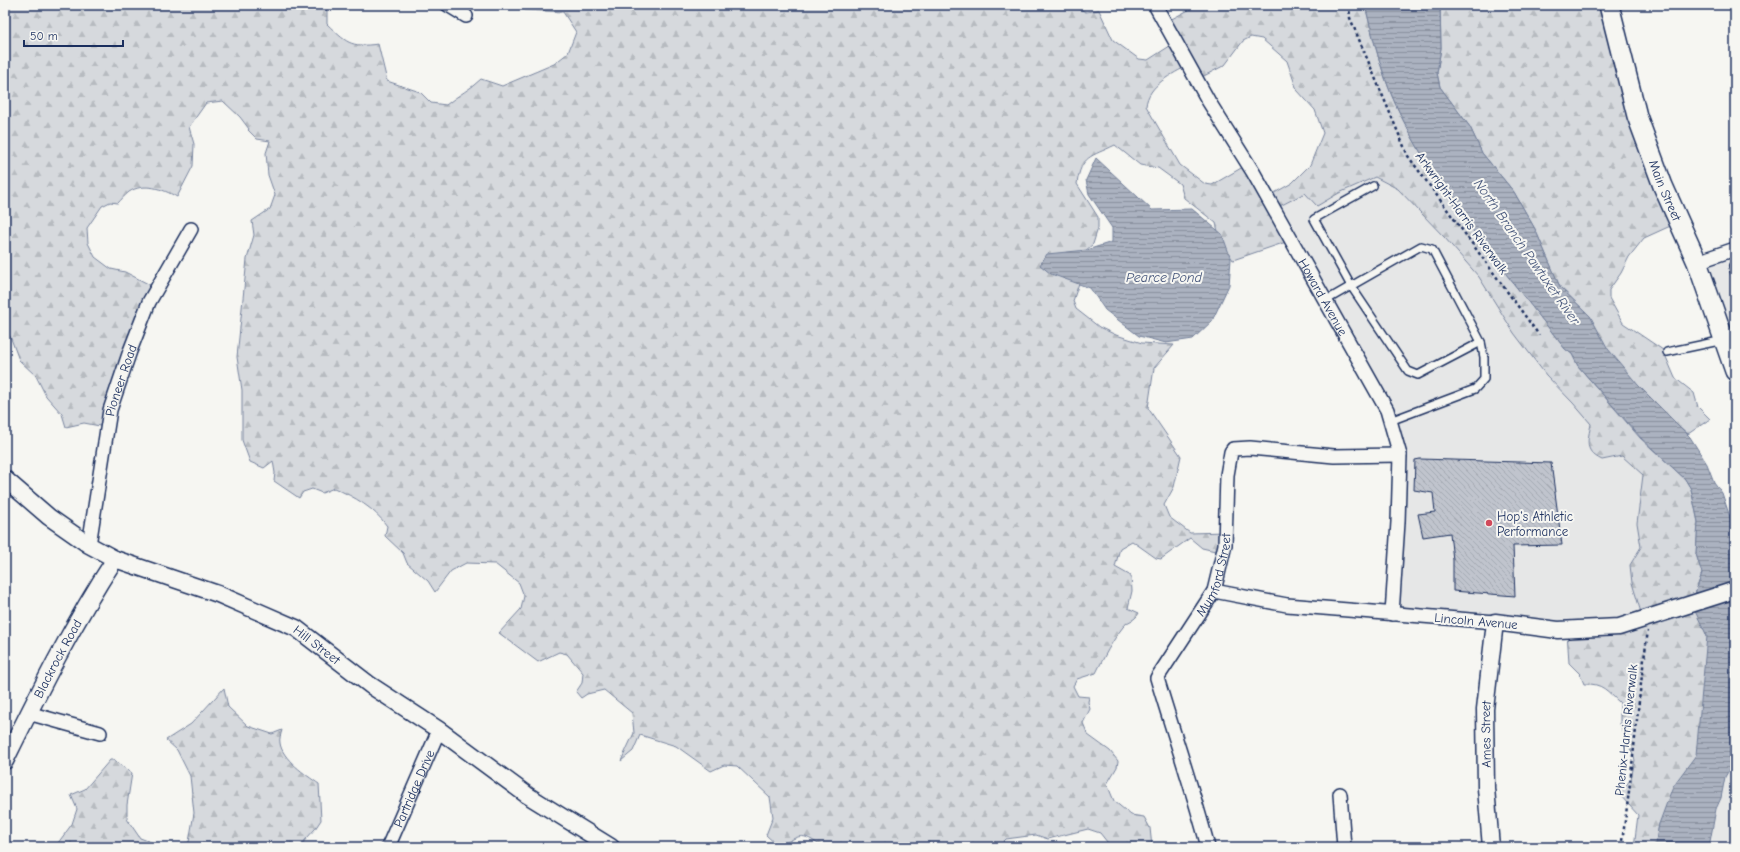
<svg xmlns="http://www.w3.org/2000/svg" width="1740" height="852" font-family="'Comic Neue',sans-serif">
	<style>
		.built { fill: #e6e7e7 }
		.forest { fill: url(#forest-firs); stroke: #78849e; fill-rule: evenodd }
		.water { fill: url(#water-rules); stroke: #717e99 }
		.building { fill: url(#building-back-hatch); stroke: #1b2f5e }
		.lines { fill: none; stroke-linecap: round; stroke-linejoin: round }
		.service-casing { stroke: #1b2f5e; stroke-width: 10 }
		.minor-casing { stroke: #1b2f5e; stroke-width: 16 }
		.tertiary-casing { stroke: #1b2f5e; stroke-width: 19 }
		.secondary-casing { stroke: #1b2f5e; stroke-width: 22 }
		.path { stroke: #1b2f5e; stroke-width: 2.5; stroke-dasharray: 3 3; stroke-linecap: butt }
		.service { stroke: #f6f6f2; stroke-width: 7 }
		.minor { stroke: #f6f6f2; stroke-width: 13 }
		.tertiary { stroke: #f6f6f2; stroke-width: 16 }
		.secondary { stroke: #f6f6f2; stroke-width: 19 }
		.poi-dot { fill: #d1495b; stroke: #f6f6f2; stroke-width: 1.5 }
		.labels { text-anchor: middle; dominant-baseline: central; stroke-width: 4; stroke-linejoin: round; paint-order: stroke }
		.street-label { font-size: 13px; fill: #1b2f5e; stroke: #f6f6f2 }
		.poi-label { font-size: 13px; fill: #1b2f5e; stroke: #f6f6f2; text-anchor: start }
		.water-label { font-size: 14px; font-style: italic; fill: #46567b; stroke: #f6f6f2 }
	</style>
	<defs>
		<pattern id="forest-firs" width="22" height="20" patternUnits="userSpaceOnUse"><rect width="22" height="20" fill="#d6d9dd"/><path d="M5 1l3.5 6h-7zM16 11l3.5 6h-7z" fill="#b7bbc0"/></pattern>
		<pattern id="water-rules" width="6" height="5" patternUnits="userSpaceOnUse"><rect width="6" height="5" fill="#abb2c0"/><path d="M0 2.5h6" fill="none" stroke="#8a919f"/></pattern>
		<pattern id="building-back-hatch" width="6" height="6" patternUnits="userSpaceOnUse"><rect width="6" height="6" fill="#c0c4cd"/><path d="M-1 5l2 2M0 0l6 6M5-1l2 2" fill="none" stroke="#a4a9b2"/></pattern>
	</defs>
	<rect width="100%" height="100%" fill="#f6f6f2"/>
	<filter id="ink" filterUnits="userSpaceOnUse"><feTurbulence type="fractalNoise" baseFrequency=".025" numOctaves="2"/><feDisplacementMap in="SourceGraphic" scale="8" xChannelSelector="R" yChannelSelector="G"/><feConvolveMatrix kernelMatrix="1 2 1 2 8 2 1 2 1" color-interpolation-filters="sRGB"/></filter>
	<g filter="url(#ink)">
		<!-- built -->
		<g class="built">
			<polygon points="1375,177 1398,189 1445,238 1479,277 1514,333 1546,375 1573,403 1592,424 1587,444 1602,460 1622,456 1643,475 1637,523 1641,547 1630,565 1632,583 1643,619 1616,628 1399,614 1401,452 1278,207 1306,193 1317,205 1339,193"/>
			<polygon points="1735,249 1735,377 1695,269"/>
			<polygon points="1735,760 1735,847 1709,847 1709,827 1721,798 1725,777"/>
		</g>
		<!-- forest -->
		<g class="forest">
			<path d="M5 5H321L327 11V24C346 42 350 48 378 44L387 81 420 92 431 103 446 105C458 95 471 89 481 79L502 86 554 64 568 53 576 32 563 12 525 10 518 5H1070L1086 12 1099 10 1113 40 1139 59 1148 60 1176 42 1168 21 1198 5H1365C1373 38 1381 72 1395 103 1435 192 1506 272 1565 349L1572 354 1578 366 1640 438 1685 479 1691 489 1698 522 1696 554 1702 573 1693 600 1708 639 1710 730 1659 824 1655 847H1634L1638 815 1619 794 1631 779 1635 760 1620 724V703C1607 691 1603 683 1584 684L1580 674 1569 663 1567 631 1643 619 1632 583 1630 565 1641 547 1637 523 1643 475 1622 456 1602 460C1583 451 1588 440 1591 424L1573 403 1546 375 1514 333 1479 277 1445 238 1398 189 1375 177 1339 193 1317 206 1305 193 1278 207 1292 240 1233 260 1220 240 1216 223 1184 198 1180 184 1158 168 1140 165 1115 145C1091 157 1081 155 1077 184L1098 217V228L1093 244 1072 263 1079 283 1073 301 1076 309 1099 327 1116 335 1142 343 1174 345 1154 368 1148 408 1181 456 1174 487 1164 505 1169 517 1190 533 1225 532 1224 553 1202 548 1190 538 1161 559 1156 558 1132 541 1120 548 1115 567 1131 576 1132 591 1128 608 1139 613C1134 622 1128 620 1123 627 1112 641 1104 657 1096 673L1077 679 1073 686 1078 696 1089 697 1088 702 1090 709 1083 723 1088 735 1110 751 1118 761 1117 767 1107 784 1114 801 1131 815 1144 817 1150 828 1152 847H1111L1100 833 1088 829 1048 839 1036 835 1006 839 998 847H822C801 831 800 835 779 847L766 835 773 817 770 797 737 766 724 765 711 771 676 746 640 735 633 751 621 761 634 733 632 713 604 690 587 694 581 698 576 692 582 683 583 673 567 654 559 652 538 662 499 633 521 609 524 596 519 583 495 564 466 563 451 571 435 592 428 581 407 563 403 553 385 536 387 526C374 508 355 497 334 488L322 493 312 489 303 492 299 498 274 481 275 473 273 461 264 468 250 462 242 440V390L237 357 247 259 254 235 252 221 270 209 275 195 268 175 266 153 270 141 257 139 248 130 249 129 240 117 223 101 206 103 189 127 194 144 193 166 177 197C163 189 144 182 129 192 125 195 121 200 118 203L110 202 102 206 87 228 88 243 95 257 111 269 125 272 156 288 105 427 84 423 66 427 62 414 46 396 36 376 19 360 10 336 5 332ZM1251 37 1262 39 1287 61 1297 90 1315 110 1323 133 1310 165 1292 183 1269 196 1248 164 1212 185 1205 184 1180 165 1146 106C1148 85 1172 74 1189 65L1200 78 1225 65 1243 41Z"/>
			<polygon points="1440,5 1610,5 1677,223 1644,238 1629,257 1621,273 1609,290 1609,298 1623,323 1663,350 1675,378 1694,393 1698,407 1710,419 1688,434 1649,399 1608,351 1590,316 1560,287 1535,229 1514,192 1482,153 1470,127 1440,87 1437,73 1441,48"/>
			<path d="M224 688 228 707 248 726 272 734 282 730C281 734 279 739 280 743 282 759 306 775 319 784L321 820 315 829 299 847H173L189 842 194 813 190 776 177 750 166 740 191 724Z"/>
			<polygon points="110,760 113,760 132,773 127,805 127,819 140,838 164,847 55,847 72,824 77,809 71,795 85,789"/>
		</g>
		<!-- water -->
		<g class="water">
			<path d="M1365 5H1440L1441 48 1437 73 1440 87 1470 127 1482 153 1514 192 1535 229 1560 287 1590 316 1608 349 1638 385 1690 437 1707 464 1714 482 1722 493 1731 520 1734 555 1735 760 1725 777 1721 798 1716 809 1709 847H1655L1659 824 1673 786 1696 755 1707 636 1693 607V600L1702 573 1696 554 1698 522 1691 489 1685 479 1641 438 1578 366 1572 354 1565 349C1506 272 1435 192 1395 103 1381 72 1373 38 1365 5Z"/>
			<polygon points="1096,158 1152,210 1192,209 1222,234 1231,259 1229,285 1212,321 1193,339 1166,343 1139,336 1105,310 1090,288 1051,274 1040,265 1047,254 1087,250 1112,242 1112,228 1089,194 1086,180"/>
		</g>
		<!-- building -->
		<polygon class="building" points="1420,459 1551,463 1562,545 1513,546 1515,596 1453,591 1453,560 1450,533 1423,537 1418,514 1435,512 1433,493 1414,490 1415,460"/>
		<g class="lines">
			<defs>
				<g id="service">
					<polyline points="1373,186 1314,219 1351,286 1421,246 1432,249 1481,342 1484,357 1484,379 1475,389 1390,421"/>
					<polyline points="1735,265 1733,266 1735,273"/>
					<polyline points="1325,301 1351,286 1408,371 1418,375 1481,342"/>
					<polyline points="1667,352 1724,340"/>
				</g>
				<g id="minor">
					<polyline points="448,5 466,16"/>
					<path id="s1" d="M1155 5 1209 102 1253 172 1387 410 1400 455 1398 522 1392 614"/>
					<polyline points="1697,262 1735,249"/>
					<path id="s2" d="M89 545 110 410 130 351 149 302 191 229"/>
					<polyline points="1214,591 1287,605 1495,622"/>
					<polyline points="28,713 100,733"/>
					<polyline points="1340,794 1344,847"/>
					<path id="s3" d="M388 847 439 730"/>
					<path id="s4" d="M1208 847C1193 790 1174 735 1157 678L1214 591 1225 545 1227 475 1231 452 1233 449 1250 448 1334 456 1400 455"/>
				</g>
				<g id="tertiary">
					<path id="s5" d="M5 479 49 517 89 545 115 559 218 594 296 628 370 685 439 730 527 795 611 847"/>
					<path id="s6" d="M5 761C39 692 73 623 115 559"/>
					<path id="s7" d="M1491 847 1486 788 1485 709 1495 622 1558 630 1619 627 1735 590"/>
				</g>
				<g id="secondary">
					<path id="s8" d="M1609 5 1637 116 1663 186 1697 262 1735 371"/>
				</g>
			</defs>
			<!-- service casing -->
			<use href="#service" class="service-casing"/>
			<!-- minor casing -->
			<use href="#minor" class="minor-casing"/>
			<!-- tertiary casing -->
			<use href="#tertiary" class="tertiary-casing"/>
			<!-- secondary casing -->
			<use href="#secondary" class="secondary-casing"/>
			<!-- path -->
			<g class="path">
				<polyline points="1349,5 1350,18 1408,156 1539,335"/>
				<path d="M1621 847C1633 775 1637 703 1648 631"/>
			</g>
			<!-- service -->
			<use href="#service" class="service"/>
			<!-- minor -->
			<use href="#minor" class="minor"/>
			<!-- tertiary -->
			<use href="#tertiary" class="tertiary"/>
			<!-- secondary -->
			<use href="#secondary" class="secondary"/>
		</g>
	</g>
	<!-- markers -->
	<circle class="poi-dot" cx="1489" cy="523" r="4"/>
	<g class="labels">
		<!-- street labels -->
		<g class="street-label">
			<text stroke="none"><textPath href="#s8" startOffset="194">Main Street</textPath></text>
			<text transform="translate(1462 213) rotate(54)">Arkwright-Harris Riverwalk</text>
			<text stroke="none"><textPath href="#s1" startOffset="337">Howard Avenue</textPath></text>
			<text stroke="none"><textPath href="#s2" startOffset="168">Pioneer Road</textPath></text>
			<text stroke="none"><textPath href="#s4" startOffset="296">Mumford Street</textPath></text>
			<text transform="translate(1476 621) rotate(5)">Lincoln Avenue</text>
			<text stroke="none"><textPath href="#s5" startOffset="357">Hill Street</textPath></text>
			<text stroke="none"><textPath href="#s6" startOffset="115">Blackrock Road</textPath></text>
			<text transform="translate(1626 730) rotate(-84)">Phenix-Harris Riverwalk</text>
			<text stroke="none"><textPath href="#s7" startOffset="113">Ames Street</textPath></text>
			<text stroke="none"><textPath href="#s3" startOffset="64">Partridge Drive</textPath></text>
		</g>
		<!-- poi labels -->
		<g class="poi-label">
			<text x="1497" y="516">Hop's Athletic<tspan x="1497" dy="15">Performance</tspan></text>
		</g>
		<!-- water labels -->
		<g class="water-label">
			<text transform="translate(1527 252) rotate(55)">North Branch Pawtuxet River</text>
			<text x="1164" y="277">Pearce Pond</text>
		</g>
	</g>
	<!-- margin -->
	<rect width="1740" height="852" fill="none" stroke="#f6f6f2" stroke-width="20"/>
	<rect x="10" y="10" width="1720" height="832" fill="none" stroke="#1b2f5e" stroke-width="1.5" filter="url(#ink)"/>
	<!-- scale -->
	<path d="M24 40v6h99v-6" fill="none" stroke="#1b2f5e" stroke-width="2"/>
	<text x="30" y="40" font-size="12" fill="#1b2f5e" stroke="#f6f6f2" stroke-width="3" paint-order="stroke">50 m</text>
</svg>
